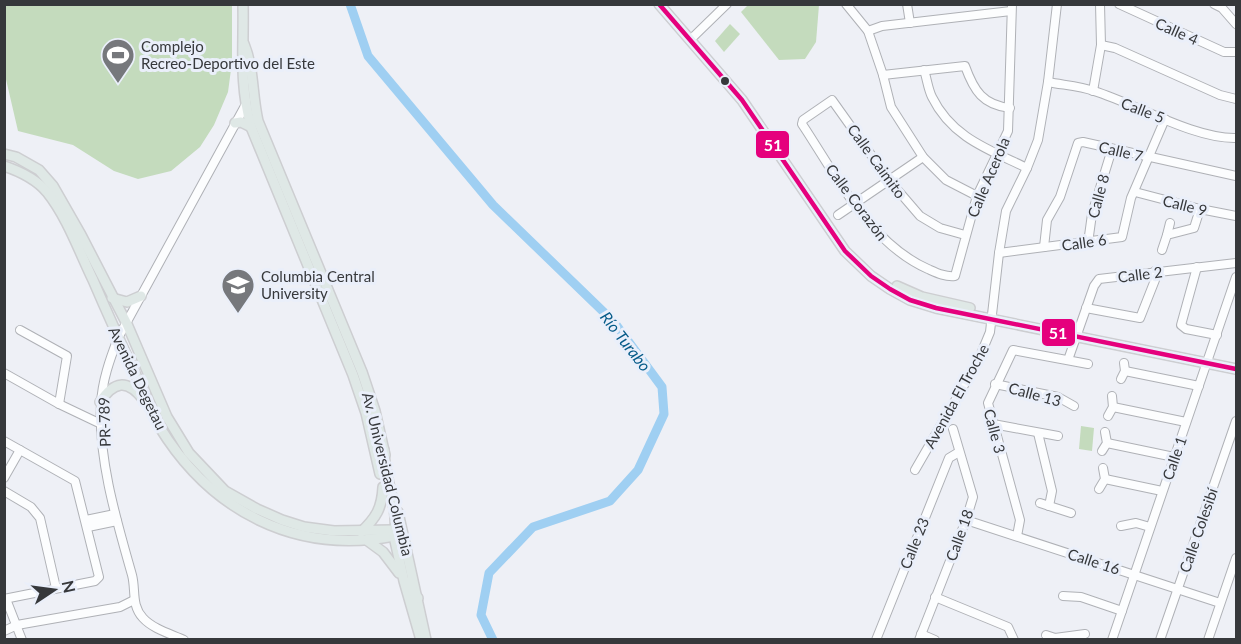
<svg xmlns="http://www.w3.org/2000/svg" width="1241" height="644" font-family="Lato,sans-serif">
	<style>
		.pitch { fill: #c4dbbd }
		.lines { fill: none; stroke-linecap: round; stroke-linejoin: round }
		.river { stroke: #9fcff2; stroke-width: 9 }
		.minor-casing { stroke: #afb1b6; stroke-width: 10 }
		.major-casing { stroke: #cdced1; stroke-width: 12 }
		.minor { stroke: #fcfdfe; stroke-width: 8 }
		.major { stroke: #dfe8e6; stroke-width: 9 }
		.bus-1-casing { stroke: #eaeffa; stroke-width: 9 }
		.bus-1 { stroke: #e5007d; stroke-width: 4.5 }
		.bus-dot { fill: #36383b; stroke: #eaeffa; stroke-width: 2 }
		.labels { text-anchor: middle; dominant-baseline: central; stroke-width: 6; stroke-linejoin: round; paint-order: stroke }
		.street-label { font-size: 15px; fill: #36383b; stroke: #eaeffa }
		.poi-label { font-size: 15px; fill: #36383b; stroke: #eaeffa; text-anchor: start }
		.water-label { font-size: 16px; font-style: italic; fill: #065b88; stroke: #eaeffa }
		.line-badge { stroke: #eaeffa; stroke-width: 2 }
		.badge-label { font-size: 16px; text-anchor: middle; font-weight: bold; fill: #fff }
	</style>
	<rect width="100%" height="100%" fill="#eef0f6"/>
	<!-- pitch -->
	<g class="pitch">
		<polygon points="4,5 232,5 232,62 228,92 214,125 200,147 171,171 138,179 114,171 73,145 18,131 5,75"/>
		<polygon points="748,5 819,5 816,42 805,59 779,60 741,12"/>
		<polygon points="730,24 740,34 724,52 715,41"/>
		<polygon points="1081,426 1094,428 1092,451 1079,449"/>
	</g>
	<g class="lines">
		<!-- river -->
		<polyline class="river" points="350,4 368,56 493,205 614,322 662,387 664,414 638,470 610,501 533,527 489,573 481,615 493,640"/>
		<defs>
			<g id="minor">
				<polyline points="846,4 868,31 883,75 891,107 923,157 946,180 977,196"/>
				<polyline points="907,4 910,23"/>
				<polyline points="1119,4 1224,52 1236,52"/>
				<polyline points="1214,4 1222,8 1236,24"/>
				<polyline points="868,31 882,26 1011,11"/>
				<polyline points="690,40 727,4"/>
				<polyline points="1101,45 1115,48 1220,95 1236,99"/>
				<path d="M924 70C927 79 928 89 932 97 952 138 990 150 1027 168"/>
				<path d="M883 75 965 66C974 91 983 105 1010 108"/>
				<path d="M1048 82C1063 85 1080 86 1094 91 1136 104 1194 139 1236 138"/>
				<polyline points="1093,91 1101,45 1100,4"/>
				<polyline points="1135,192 1200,209 1236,216"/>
				<polyline points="838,215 923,157"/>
				<path d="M965 235 940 228 920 216 889 180 832 100 803 120 802 124C836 175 869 243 928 269 937 273 945 277 955 276L977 196 1008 131 1012 4"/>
				<polyline points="1167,235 1170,223"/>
				<polyline points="1088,243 1092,214 1112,149"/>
				<polyline points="1044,247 1047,220 1060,197 1078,143 1083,142 1236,176"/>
				<polyline points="1162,250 1167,235 1194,228 1200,209"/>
				<polyline points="999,253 1122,237 1131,198 1165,119"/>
				<polyline points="1197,267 1181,325 1186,329 1217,335"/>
				<polyline points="1086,308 1140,318 1155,280 1155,271"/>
				<polyline points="20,330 67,356 59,404"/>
				<polyline points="1068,360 1094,286 1099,279 1236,263"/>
				<polyline points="1125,371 1199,386"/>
				<polyline points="4,373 59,404 101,424"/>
				<polyline points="1121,379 1125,371 1124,363"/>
				<polyline points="995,384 1058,397 1074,406"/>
				<polyline points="1113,407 1186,422"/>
				<polyline points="1108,416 1113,407 1112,396"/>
				<polyline points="993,424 1058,436"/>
				<polyline points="1038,433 1052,491 1049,506"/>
				<polyline points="4,441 75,481 99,577 95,581 4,599"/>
				<polyline points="1107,443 1174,457"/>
				<polyline points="1102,451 1107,443 1105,432"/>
				<polyline points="915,470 978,361 990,332 999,253 1006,211 1027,168 1038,140 1048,82 1057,4"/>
				<polyline points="4,478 20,450"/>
				<polyline points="1105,479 1162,491"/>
				<polyline points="1099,489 1105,479 1103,468"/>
				<polyline points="4,491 31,507 40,518 56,588"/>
				<polyline points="1040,503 1071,513"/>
				<polyline points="86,520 115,514"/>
				<polyline points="966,520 1220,603"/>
				<polyline points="1121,526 1136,523 1150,527"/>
				<polyline points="88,527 117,521"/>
				<polyline points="1017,536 1020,520 988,403 1013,350 1088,364"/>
				<polyline points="1063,596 1081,597 1122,611"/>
				<polyline points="935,597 1008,627 1014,640"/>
				<polyline points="6,599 22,640"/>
				<polyline points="4,631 17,625 120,607 134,600"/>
				<polyline points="921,634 935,640"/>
				<polyline points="1046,635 1055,638 1085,634"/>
				<path d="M184 640C171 634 153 629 143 618 131 605 136 590 132 575 117 522 98 460 101 404 102 381 110 359 118 338L245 106"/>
				<polyline points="876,640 949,458 959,452"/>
				<polyline points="919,640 966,520 973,497 953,429"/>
				<polyline points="1112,640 1236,277"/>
				<polyline points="1160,640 1236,421"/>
				<polyline points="1208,640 1236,558"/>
			</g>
			<g id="major">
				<path d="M243 4C244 49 239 82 251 127L353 375 366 413 380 474"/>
				<polyline points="659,4 742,100 845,251 871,276 890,289 910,300 936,308 1236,369"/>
				<path d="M244 44C254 68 252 95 258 121L362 372 375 411 385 455"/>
				<polyline points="235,123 241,122 251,127"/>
				<polyline points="4,154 16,157 39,170 53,186 81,235 127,324 167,417 189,453 225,491 257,509 282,520 304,527 334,531 392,530 396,535"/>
				<path d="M4 166C19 171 36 179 47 192 67 217 79 251 93 280 108 315 124 350 140 384 146 398 152 413 159 426 211 511 295 555 394 536 400 510 384 478 384 450"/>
				<polyline points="897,286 922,297 970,308"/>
				<polyline points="112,298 127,302 141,296"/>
				<path d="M100 402C114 381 127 379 143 399"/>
				<polyline points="398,512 426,640"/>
				<path d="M361 532C376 518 382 508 383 487"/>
				<polyline points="393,532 404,581 421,640"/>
				<polyline points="368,541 383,552 399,573"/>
				<polyline points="410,582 413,592 418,598"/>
			</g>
		</defs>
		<!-- minor casing -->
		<use href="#minor" class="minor-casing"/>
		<!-- major casing -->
		<use href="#major" class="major-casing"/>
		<!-- minor -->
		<use href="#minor" class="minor"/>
		<!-- major -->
		<use href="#major" class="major"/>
		<defs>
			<polyline id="bus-1" points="659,4 742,100 845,251 871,276 890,289 910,300 936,308 1236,369"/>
		</defs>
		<!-- bus-1 casing -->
		<use href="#bus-1" class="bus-1-casing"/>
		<!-- bus-1 -->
		<use href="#bus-1" class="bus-1"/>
	</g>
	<!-- icons -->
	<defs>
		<symbol id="stadium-pin" viewBox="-11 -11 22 30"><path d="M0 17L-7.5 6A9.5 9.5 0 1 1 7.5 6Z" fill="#76787c" stroke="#eaeffa"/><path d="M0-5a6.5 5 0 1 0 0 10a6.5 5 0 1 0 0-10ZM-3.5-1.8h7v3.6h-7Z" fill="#fff"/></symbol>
		<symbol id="university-pin" viewBox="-11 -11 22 30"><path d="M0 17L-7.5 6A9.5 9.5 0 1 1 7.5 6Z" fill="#76787c" stroke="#eaeffa"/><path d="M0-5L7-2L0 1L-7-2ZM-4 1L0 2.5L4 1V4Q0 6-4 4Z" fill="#fff"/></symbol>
	</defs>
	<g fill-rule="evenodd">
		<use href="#stadium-pin" x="99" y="36" width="38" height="52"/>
		<use href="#university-pin" x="219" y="266" width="38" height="52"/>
	</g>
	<!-- markers -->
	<circle class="bus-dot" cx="725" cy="81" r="5"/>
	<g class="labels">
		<!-- street labels -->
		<g class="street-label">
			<text transform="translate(1177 31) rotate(24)">Calle 4</text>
			<text transform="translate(1143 110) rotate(21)">Calle 5</text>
			<text transform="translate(1121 151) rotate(13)">Calle 7</text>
			<text transform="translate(877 161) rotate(54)">Calle Caimito</text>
			<text transform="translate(988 177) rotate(-67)">Calle Acerola</text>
			<text transform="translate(1098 196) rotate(-75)">Calle 8</text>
			<text transform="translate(857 202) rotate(53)">Calle Corazón</text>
			<text transform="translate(1185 205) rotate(14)">Calle 9</text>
			<text transform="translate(1084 242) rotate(-8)">Calle 6</text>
			<text transform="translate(1140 274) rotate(-7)">Calle 2</text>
			<text transform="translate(138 378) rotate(64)">Avenida Degetau</text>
			<text transform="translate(1035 394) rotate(15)">Calle 13</text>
			<text transform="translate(956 396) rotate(-61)">Avenida El Troche</text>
			<text transform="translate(104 422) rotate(-92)">PR-789</text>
			<text transform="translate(995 431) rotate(75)">Calle 3</text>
			<text transform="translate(1174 458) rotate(-71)">Calle 1</text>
			<text transform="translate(388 474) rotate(76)">Av. Universidad Columbia</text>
			<text transform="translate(1198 530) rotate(-71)">Calle Colesibí</text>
			<text transform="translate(959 535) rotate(-70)">Calle 18</text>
			<text transform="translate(914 543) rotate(-68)">Calle 23</text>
			<text transform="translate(1094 561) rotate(18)">Calle 16</text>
		</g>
		<!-- poi labels -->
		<g class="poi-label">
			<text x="141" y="46">Complejo<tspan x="141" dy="17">Recreo-Deportivo del Este</tspan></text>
			<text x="261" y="276">Columbia Central<tspan x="261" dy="17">University</tspan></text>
		</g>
		<!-- water labels -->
		<g class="water-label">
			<text transform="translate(626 341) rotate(52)">Río Turabo</text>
		</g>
	</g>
	<g class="line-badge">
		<rect x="755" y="130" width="35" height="29" rx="6" fill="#e5007d"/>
		<rect x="1041" y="318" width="35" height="29" rx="6" fill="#e5007d"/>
	</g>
	<g class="badge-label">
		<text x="773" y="151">51</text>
		<text x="1058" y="339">51</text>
	</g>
	<!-- border -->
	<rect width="1241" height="644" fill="none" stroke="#36383b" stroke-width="12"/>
	<!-- north arrow -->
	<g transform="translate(54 590) rotate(77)" stroke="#eaeffa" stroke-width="4.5" paint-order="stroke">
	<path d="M0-4.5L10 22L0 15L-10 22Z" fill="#36383b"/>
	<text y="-9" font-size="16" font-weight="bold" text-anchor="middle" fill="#36383b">N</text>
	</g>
</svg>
